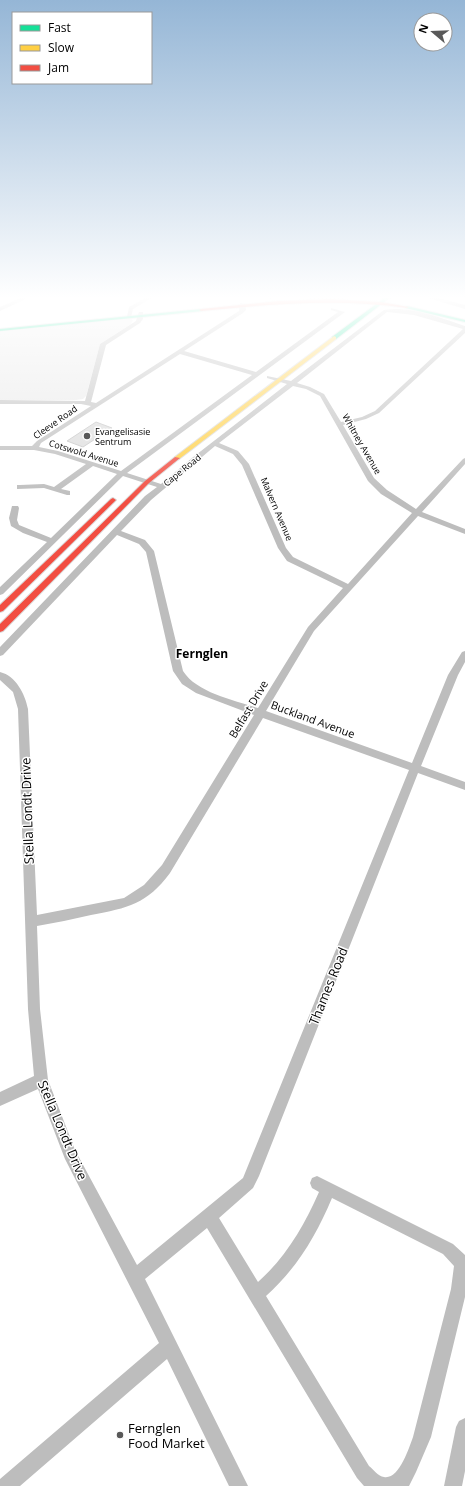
<svg xmlns="http://www.w3.org/2000/svg" width="465" height="1486" font-family="'Open Sans',sans-serif">
	<style>
		.green { fill: #e8e8e8 }
		.building { fill: #dcdcdc; stroke: #c4c4c4 }
		.lines { fill: none; stroke-linecap: round; stroke-linejoin: round }
		.fast-casing { stroke: #dbdbdb; stroke-width: 2 }
		.slow-casing { stroke: #dbdbdb; stroke-width: 2 }
		.jam-casing { stroke: #dbdbdb; stroke-width: 2 }
		.street { fill: #bdbdbd; fill-rule: evenodd }
		.fast { fill: #16e098; fill-rule: evenodd }
		.slow { fill: #ffcf43; fill-rule: evenodd }
		.jam { fill: #f24e42; fill-rule: evenodd }
		.poi-dot { fill: #595959; stroke: #fff; stroke-width: 1.5 }
		.labels { text-anchor: middle; dominant-baseline: central; stroke-width: 3; stroke-linejoin: round; paint-order: stroke }
		.far-street-label { font-size: 9px; fill: #000; stroke: #fff }
		.far-poi-label { font-size: 9px; fill: #000; stroke: #fff; text-anchor: start }
		.street-label { font-size: 11px; fill: #000; stroke: #fff }
		.neighbourhood-label { font-size: 12px; font-weight: bold; fill: #000; stroke: #fff }
		.near-street-label { font-size: 13px; fill: #000; stroke: #fff }
		.near-poi-label { font-size: 13px; fill: #000; stroke: #fff; text-anchor: start }
	</style>
	<rect width="100%" height="100%" fill="#fff"/>
	<!-- green -->
	<polygon class="green" points="130,319 133,320 131,324 100,344 86,396 83,399 76,400 0,400 0,332"/>
	<!-- building -->
	<polygon class="building" points="96,422 112,428 83,447 67,441"/>
	<g class="lines">
		<defs>
			<g id="fast">
				<polygon points="387,296 392,296 336,339 332,339 332,337"/>
				<polygon points="407,306 465,320 465,322 405,308 405,307"/>
				<polygon points="201,309 203,310 203,311 0,331 0,329"/>
			</g>
			<polygon id="slow" points="334,336 336,337 336,339 179,459 175,459 175,457"/>
			<g id="jam">
				<path d="M330 299 381 302 409 307 407 308C338 298 270 304 201 311L199 310 201 309 278 301Z"/>
				<polygon points="175,457 180,458 149,483 3,631 0,632 0,624 145,481"/>
				<polygon points="113,498 116,500 115,501 3,611 0,612 0,605 111,499"/>
			</g>
		</defs>
		<!-- fast casing -->
		<use href="#fast" class="fast-casing"/>
		<!-- slow casing -->
		<use href="#slow" class="slow-casing"/>
		<!-- jam casing -->
		<use href="#jam" class="jam-casing"/>
		<!-- street -->
		<g class="street">
			<polygon points="25,296 32,296 0,311 0,307"/>
			<polygon points="149,296 155,296 133,309 131,317 127,317 129,307"/>
			<polygon points="269,296 276,296 271,299 269,298"/>
			<polygon points="422,296 430,296 465,305 465,309"/>
			<path d="M240 303 245 304 246 310 243 313 184 351 256 372 338 312 331 310V308L345 312 127 473 161 484 192 458 287 384 267 378V376L291 381 384 310C408 305 442 318 465 326V333L379 413 366 419 343 425 374 478 387 490 416 509 463 459 465 458V464L422 512 465 529V534L418 516 314 631 266 711 412 763 448 675 462 652 465 651V662L458 675 421 766 465 782V790L418 773 259 1176 253 1188 219 1218 258 1282C286 1257 304 1226 319 1192L312 1188 310 1183 312 1178 317 1176 453 1244 465 1255V1297L431 1437 416 1472 409 1486H364L357 1478 207 1228 145 1279 248 1486H229L167 1359 20 1486H0V1479L159 1343 65 1159 38 1089 0 1106V1092L34 1076 28 1009 18 709 13 692 0 680V672C16 676 25 694 28 709L37 915 124 898 144 885 162 865 254 715 196 693 182 684 173 671 146 552 139 544 117 535 3 655 0 656V647L145 496 157 487 123 476 3 594 0 595V587L47 542 23 533 11 526 9 518 12 506H18L19 508 17 520 19 525 51 538 117 474 93 466 61 489 70 491V495H67L44 488 17 489V485H20L44 484 54 487 86 464 55 454 34 450H0V446H32L37 441 91 406 81 404H0V400L85 401 100 344 136 321 139 312H143V319L140 323 106 345 91 402 96 403 239 311ZM387 312 414 315 463 329 375 411 362 417 341 422 324 394 310 387 297 383ZM180 354 252 375 121 471 58 451 39 447 41 443ZM293 386 306 389 320 396 368 481 381 494 412 513 348 584 293 557 286 548 249 464 238 451 219 443ZM215 446 233 454 242 465 278 548 287 561 343 588 308 627 258 708C234 700 197 693 183 671L154 551 145 540 121 531 151 500ZM263 718 409 770 243 1178 137 1265 75 1150 48 1080 40 1009 37 926C55 923 73 919 91 915 128 908 147 904 170 873ZM332 1198 443 1254 454 1266 451 1289 413 1437C409 1448 399 1480 384 1477 378 1476 374 1470 369 1466L266 1296C297 1268 316 1236 332 1198Z"/>
			<polygon points="465,1418 465,1471 462,1486 444,1486 456,1427 459,1421"/>
		</g>
		<!-- fast -->
		<use href="#fast" class="fast"/>
		<!-- slow -->
		<use href="#slow" class="slow"/>
		<!-- jam -->
		<use href="#jam" class="jam"/>
	</g>
	<!-- sky -->
	<linearGradient id="sky" x2="0" y2="1"><stop stop-color="#95b6d6"/><stop offset="0.59" stop-color="#fff"/><stop offset="1" stop-color="#fff" stop-opacity="0"/></linearGradient>
	<rect width="465" height="504" fill="url(#sky)"/>
	<!-- markers -->
	<g class="poi-dot">
		<circle cx="87" cy="436" r="4"/>
		<circle cx="120" cy="1435" r="4"/>
	</g>
	<g class="labels">
		<!-- far-street labels -->
		<g class="far-street-label">
			<text transform="translate(55 422) rotate(-35)">Cleeve Road</text>
			<text transform="translate(362 444) rotate(60)">Whitney Avenue</text>
			<text transform="translate(84 453) rotate(17)">Cotswold Avenue</text>
			<text transform="translate(182 470) rotate(-39)">Cape Road</text>
			<text transform="translate(277 509) rotate(67)">Malvern Avenue</text>
		</g>
		<!-- far-poi labels -->
		<g class="far-poi-label">
			<text x="95" y="431">Evangelisasie<tspan x="95" dy="10">Sentrum</tspan></text>
		</g>
		<!-- street labels -->
		<g class="street-label">
			<text transform="translate(248 709) rotate(-59)">Belfast Drive</text>
			<text transform="translate(313 719) rotate(20)">Buckland Avenue</text>
		</g>
		<!-- neighbourhood labels -->
		<g class="neighbourhood-label">
			<text x="202" y="653">Fernglen</text>
		</g>
		<!-- near-street labels -->
		<g class="near-street-label">
			<text transform="translate(27 811) rotate(-92)">Stella Londt Drive</text>
			<text transform="translate(328 986) rotate(-68)">Thames Road</text>
			<text transform="translate(63 1130) rotate(67)">Stella Londt Drive</text>
		</g>
		<!-- near-poi labels -->
		<g class="near-poi-label">
			<text x="128" y="1428">Fernglen<tspan x="128" dy="15">Food Market</tspan></text>
		</g>
	</g>
	<!-- legend -->
	<rect x="12" y="12" width="140" height="72" fill="#ffffff" stroke="#999999"/>
	<rect x="20" y="25" width="20" height="6" fill="#16e098" stroke="#999999"/>
	<text x="48" y="32" font-size="12" fill="#000000">Fast</text>
	<rect x="20" y="45" width="20" height="6" fill="#ffcf43" stroke="#999999"/>
	<text x="48" y="52" font-size="12" fill="#000000">Slow</text>
	<rect x="20" y="65" width="20" height="6" fill="#f24e42" stroke="#999999"/>
	<text x="48" y="72" font-size="12" fill="#000000">Jam</text>
	<!-- north arrow -->
	<g transform="translate(433 32) rotate(289)"><circle r="19" fill="#ffffff" stroke="#999999"/>
	<path d="M0-3L7 15L0 10L-7 15Z" fill="#595959"/>
	<text y="-6" font-size="11" font-weight="bold" text-anchor="middle" fill="#000000">N</text>
	</g>
</svg>
